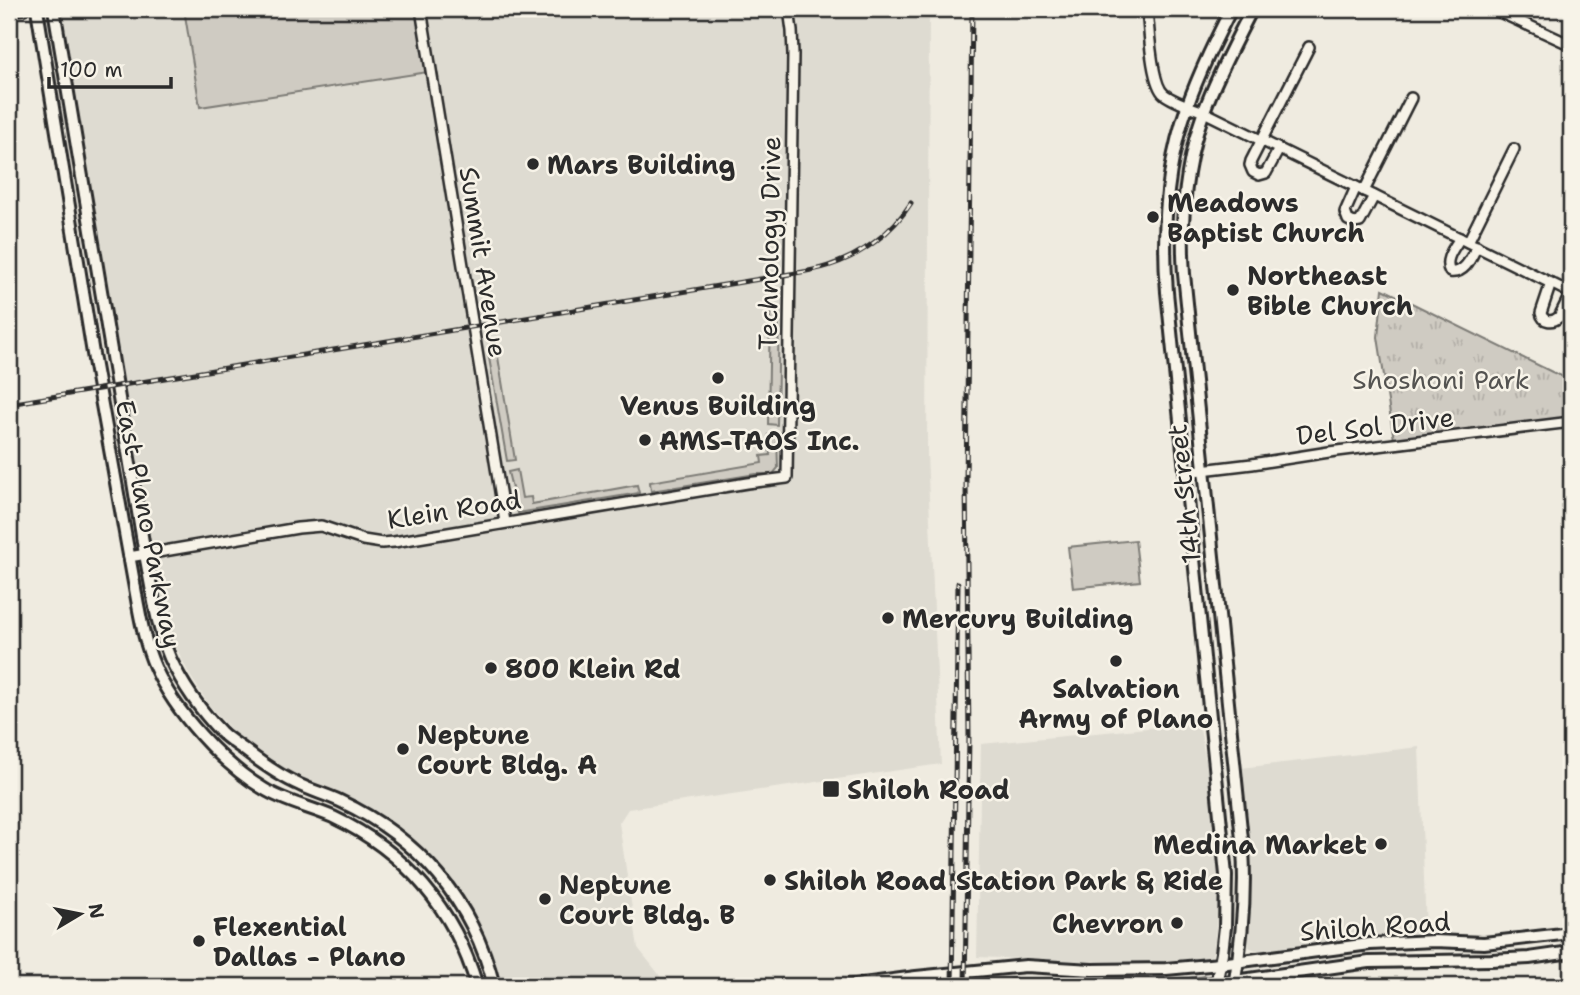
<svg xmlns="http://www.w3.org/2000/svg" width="1580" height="995" font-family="'Shantell Sans',sans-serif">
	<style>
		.built { fill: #dedbd1 }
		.grass { fill: #cfcbc2; stroke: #7d7b76; stroke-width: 2 }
		.park { fill: url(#park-tufts); stroke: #7d7b76; stroke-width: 2 }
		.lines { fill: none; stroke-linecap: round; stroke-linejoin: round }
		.minor-casing { stroke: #2b2b2b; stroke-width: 14 }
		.major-casing { stroke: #2b2b2b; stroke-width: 16 }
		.minor { stroke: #f7f3e8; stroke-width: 9 }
		.major { stroke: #f7f3e8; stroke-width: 10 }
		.rail-casing { stroke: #2b2b2b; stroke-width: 5 }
		.rail { stroke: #f7f3e8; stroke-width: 2.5; stroke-dasharray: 8; stroke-linecap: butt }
		.poi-dot { fill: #2b2b2b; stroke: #f7f3e8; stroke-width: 2.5 }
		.labels { text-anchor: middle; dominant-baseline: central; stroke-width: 5; stroke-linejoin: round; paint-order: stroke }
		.poi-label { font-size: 26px; font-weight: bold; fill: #2b2b2b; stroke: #f7f3e8; text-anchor: start }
		.street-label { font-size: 26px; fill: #2b2b2b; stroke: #f7f3e8 }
		.park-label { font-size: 26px; fill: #545351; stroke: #f7f3e8 }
	</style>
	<defs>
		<pattern id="park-tufts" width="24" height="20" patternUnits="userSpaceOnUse" patternTransform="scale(1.75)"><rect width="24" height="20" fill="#cfcbc2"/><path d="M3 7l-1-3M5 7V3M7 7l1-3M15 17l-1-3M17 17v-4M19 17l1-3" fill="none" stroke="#b2aea7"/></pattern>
	</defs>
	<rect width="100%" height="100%" fill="#efebe0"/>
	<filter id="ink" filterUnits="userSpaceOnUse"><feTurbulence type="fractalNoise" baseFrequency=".0143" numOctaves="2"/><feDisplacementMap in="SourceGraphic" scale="14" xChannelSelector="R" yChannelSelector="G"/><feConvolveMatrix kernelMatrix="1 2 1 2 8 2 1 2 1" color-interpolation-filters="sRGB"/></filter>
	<g filter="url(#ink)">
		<!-- built -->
		<g class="built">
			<polygon points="62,9 929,9 927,454 941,764 628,809 619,823 638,948 658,973 665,986 502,986 497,967 483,931 469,906 454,883 423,849 395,826 369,809 295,776 255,751 234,733 209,705 189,674 172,639 161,601"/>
			<polygon points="1199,723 1212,796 1217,840 1219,893 1214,949 1211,957 1205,959 1146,964 977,957 981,744"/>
			<polygon points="1419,747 1426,931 1257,951 1249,947 1247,939 1250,909 1250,864 1241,768"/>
		</g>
		<!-- grass -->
		<g class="grass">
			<polygon points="184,9 201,9 202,12 226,9 418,9 428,72 200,107"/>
			<polygon points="770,307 779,308 777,425 768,424"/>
			<polygon points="497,351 515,460 507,461 488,352"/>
			<polygon points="768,435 777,436 778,468 773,474 756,474 651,491 650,482 762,463 761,456 770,455"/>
			<polygon points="517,470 522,498 531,497 532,504 637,485 639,493 518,513 508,472"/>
			<polygon points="1135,540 1140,581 1073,588 1068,547"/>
		</g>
		<!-- park -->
		<polygon class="park" points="1383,289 1552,372 1571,380 1571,418 1394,440 1378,337"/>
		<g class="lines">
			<defs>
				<g id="minor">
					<polyline points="421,9 505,522"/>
					<path d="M1147 9C1149 27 1151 84 1164 94 1174 102 1191 107 1204 112L1571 293"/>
					<polyline points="1493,9 1571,45"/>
					<polyline points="9,11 24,9"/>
					<polyline points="1279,149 1266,173 1259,175 1253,172 1250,165 1251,161 1309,47"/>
					<polyline points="1356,187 1345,212 1348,220 1354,223 1360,222 1374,196"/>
					<polyline points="1364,191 1411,98"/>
					<path d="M1460 238C1454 248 1443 260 1450 272 1465 274 1471 258 1477 246"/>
					<polyline points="1468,242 1514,149"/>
					<path d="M1551 283 1541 313C1543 322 1552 323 1559 317L1571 293"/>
					<polyline points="1185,472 1252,464 1329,452 1571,422"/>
					<polyline points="129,557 298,528 321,526 363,540 382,543 394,542 747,483 787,478 793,54 792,31 789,9"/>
				</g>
				<g id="major">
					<path d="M37 9 95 366 138 605C142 626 146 647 155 667 174 711 222 764 264 789 285 802 310 807 333 817 405 851 455 910 477 986"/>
					<path d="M54 9 145 554C152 589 156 625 170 658 182 684 201 711 221 732 227 738 235 743 242 748 260 762 279 776 300 785 313 791 327 795 340 801 419 838 473 901 494 986"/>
					<polyline points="848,986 916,977 1026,966 1092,970 1166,969 1220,964 1370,944 1434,941 1484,943 1571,933"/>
					<polyline points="1013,986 1052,986"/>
					<polyline points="1178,986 1235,981 1369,962 1491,960 1529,958 1571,952"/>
					<path d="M1216 986 1222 953 1225 927 1226 875 1167 292C1162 230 1166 166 1187 107 1199 73 1215 41 1231 9"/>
					<path d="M1234 986C1242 940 1246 896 1243 849L1184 274C1180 218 1185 164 1204 111 1217 76 1235 42 1252 9"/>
				</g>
			</defs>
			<!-- minor casing -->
			<use href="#minor" class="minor-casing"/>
			<!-- major casing -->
			<use href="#major" class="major-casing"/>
			<!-- minor -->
			<use href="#minor" class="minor"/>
			<!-- major -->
			<use href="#major" class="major"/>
			<defs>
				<g id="rail">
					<path d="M9 404 790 274C803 272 816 270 828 266 862 255 892 233 911 203"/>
					<polyline points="952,986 958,583"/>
					<polyline points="965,986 969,735 966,483 972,9"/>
				</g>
			</defs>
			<!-- rail casing -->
			<use href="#rail" class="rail-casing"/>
			<!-- rail -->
			<use href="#rail" class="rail"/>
		</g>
	</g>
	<!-- markers -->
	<g class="poi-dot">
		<circle cx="533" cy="164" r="7"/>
		<circle cx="1153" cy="217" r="7"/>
		<circle cx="1233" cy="290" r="7"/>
		<circle cx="718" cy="378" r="7"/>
		<circle cx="645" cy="440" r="7"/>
		<circle cx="888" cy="618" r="7"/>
		<circle cx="1116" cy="661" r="7"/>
		<circle cx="491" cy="668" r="7"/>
		<circle cx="403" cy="749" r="7"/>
		<rect x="822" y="780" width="18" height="18" rx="3.5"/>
		<circle cx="1381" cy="844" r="7"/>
		<circle cx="770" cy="880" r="7"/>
		<circle cx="545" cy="899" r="7"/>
		<circle cx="1177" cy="923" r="7"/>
		<circle cx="199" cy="941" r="7"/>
	</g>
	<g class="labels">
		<!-- poi labels -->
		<g class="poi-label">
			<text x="547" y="164">Mars Building</text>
			<text x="1167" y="202">Meadows<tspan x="1167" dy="30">Baptist Church</tspan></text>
			<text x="1247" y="275">Northeast<tspan x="1247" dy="30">Bible Church</tspan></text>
			<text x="718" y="405" text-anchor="middle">Venus Building</text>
			<text x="659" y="440">AMS-TAOS Inc.</text>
			<text x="902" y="618">Mercury Building</text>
			<text x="505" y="668">800 Klein Rd</text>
			<text x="1116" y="688" text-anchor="middle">Salvation<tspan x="1116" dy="30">Army of Plano</tspan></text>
			<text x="417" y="734">Neptune<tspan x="417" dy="30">Court Bldg. A</tspan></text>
			<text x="847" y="789">Shiloh Road</text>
			<text x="1367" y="844" text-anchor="end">Medina Market</text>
			<text x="784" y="880">Shiloh Road Station Park &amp; Ride</text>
			<text x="559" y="884">Neptune<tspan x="559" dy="30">Court Bldg. B</tspan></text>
			<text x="1163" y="923" text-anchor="end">Chevron</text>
			<text x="213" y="926">Flexential<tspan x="213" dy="30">Dallas - Plano</tspan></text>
		</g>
		<!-- street labels -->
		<g class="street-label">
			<text transform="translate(769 243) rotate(-89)">Technology Drive</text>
			<text transform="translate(484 262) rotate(81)">Summit Avenue</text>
			<text transform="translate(1375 426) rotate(-7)">Del Sol Drive</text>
			<text transform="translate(1184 494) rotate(-96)">14th Street</text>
			<text transform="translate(454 509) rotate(-9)">Klein Road</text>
			<text transform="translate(149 524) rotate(79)">East Plano Parkway</text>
			<text transform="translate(1375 926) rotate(-4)">Shiloh Road</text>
		</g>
		<!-- park labels -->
		<g class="park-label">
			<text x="1441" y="379">Shoshoni Park</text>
		</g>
	</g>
	<!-- margin -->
	<rect width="1580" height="995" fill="none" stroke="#f7f3e8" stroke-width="35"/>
	<rect x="18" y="18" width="1545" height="960" fill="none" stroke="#2b2b2b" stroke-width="2.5" filter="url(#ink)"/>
	<!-- north arrow -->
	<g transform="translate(80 914) rotate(80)" stroke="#f7f3e8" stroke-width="5" paint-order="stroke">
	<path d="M0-5L12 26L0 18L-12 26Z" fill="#2b2b2b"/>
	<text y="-10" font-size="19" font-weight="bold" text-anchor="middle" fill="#2b2b2b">N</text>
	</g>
	<!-- scale -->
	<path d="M49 77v10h122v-10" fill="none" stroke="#2b2b2b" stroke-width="3.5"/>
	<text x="60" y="77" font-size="21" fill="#2b2b2b" stroke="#f7f3e8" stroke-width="5" paint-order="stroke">100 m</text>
</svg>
